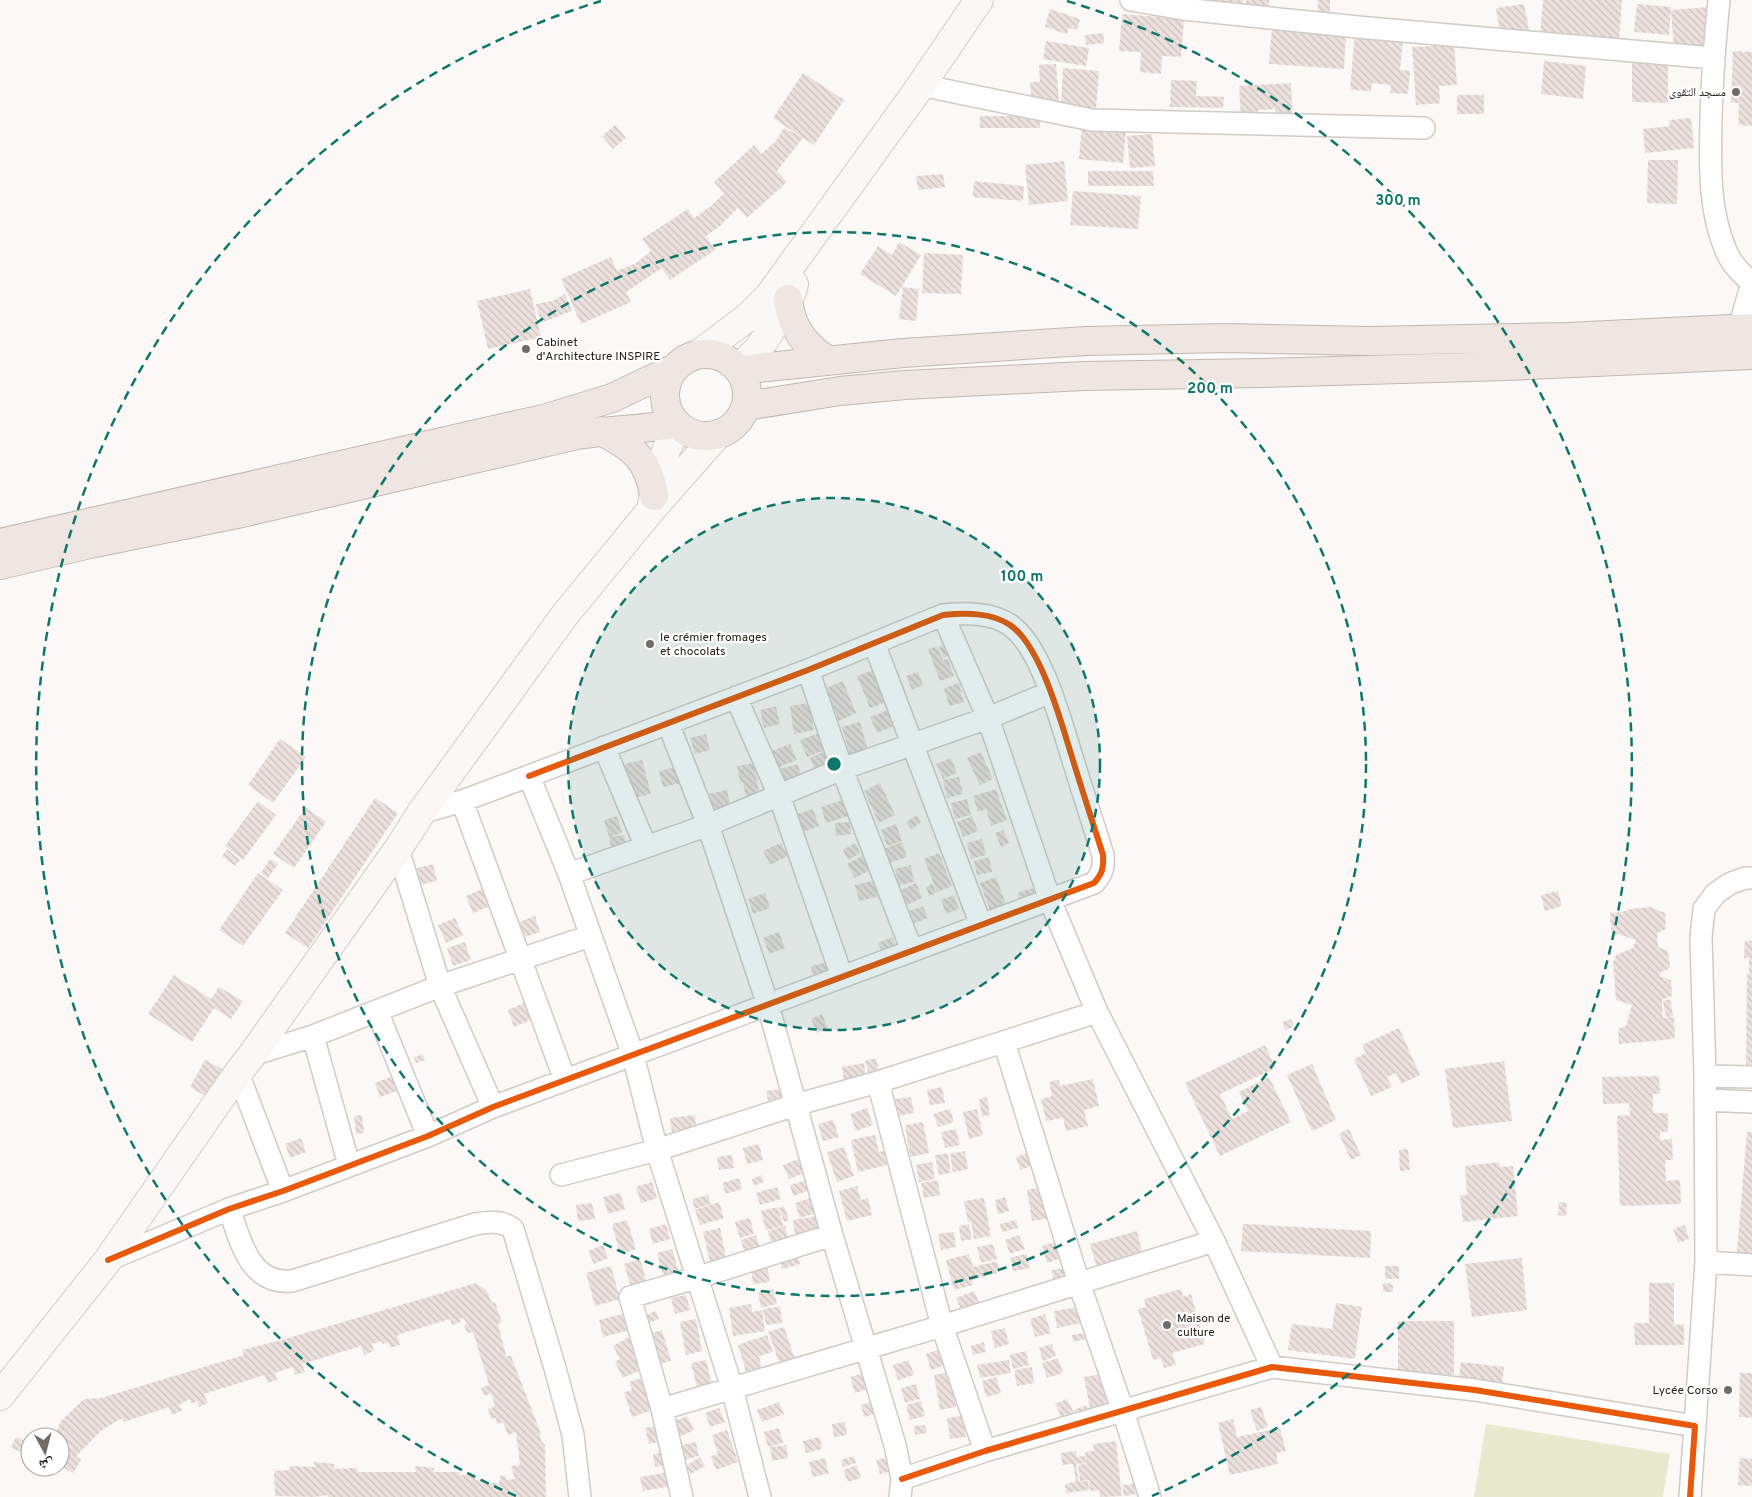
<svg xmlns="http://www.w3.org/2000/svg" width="1752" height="1497" font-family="Overpass,'Noto Naskh Arabic',sans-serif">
<defs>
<pattern id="building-back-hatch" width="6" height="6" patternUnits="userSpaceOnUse" patternTransform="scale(1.25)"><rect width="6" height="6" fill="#ede1dd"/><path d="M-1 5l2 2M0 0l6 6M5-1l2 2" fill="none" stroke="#cbc1bd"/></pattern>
</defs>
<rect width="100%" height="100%" fill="#fbf8f5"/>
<path fill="#e7eacc" d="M1486 1424 1670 1454 1663 1497H1474Z"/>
<path fill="url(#building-back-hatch)" d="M1212 0H1243L1242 8 1212 6Z
M1246 0H1269V11L1246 10Z
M1318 0H1330V14H1317Z
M1543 0H1622L1619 43 1540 36Z
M1524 4 1529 30 1500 34 1496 8Z
M1637 4 1671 7 1669 35 1634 32Z
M1710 7 1713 45 1674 48 1671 10Z
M1050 9 1080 19 1077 30 1069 28 1067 34 1045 27Z
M1122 14 1184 19 1181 57 1162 56 1161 74 1140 72 1141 52 1119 51Z
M1272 26 1346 31 1344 69 1269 64Z
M1355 32 1403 40 1400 70 1410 71 1408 94 1390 93 1391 85 1372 83 1371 91 1350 90Z
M1103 33 1104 43 1086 45 1085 35Z
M1046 41 1089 48 1086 66 1043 59Z
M1454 45 1457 85 1439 86 1440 103 1416 105 1412 47Z
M1733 51 1752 52V126L1738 125 1739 103H1731Z
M1544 61 1586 66 1583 99 1541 94Z
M1632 61H1668V103L1632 102Z
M1056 64 1059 103 1032 105 1030 82H1040L1039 65Z
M1063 68 1099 71 1096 110 1061 107Z
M803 73 844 100 814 145 803 138 777 171 787 182 747 218 738 208 721 225 706 236 715 250 670 280 662 268 626 292 631 302 581 324 561 279 611 257 617 271 636 263 651 251 642 239 688 209 694 218 711 206 724 193 714 182 754 145 761 154 776 141 784 128 800 136 773 118Z
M1171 80 1197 81 1196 96 1224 97 1223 108 1170 107Z
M1291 83 1293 119 1276 120 1275 109 1258 110V117H1241L1239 86Z
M1457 95H1484V114H1457Z
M980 116H1040V128H980Z
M1691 118 1694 148 1645 153 1643 129 1670 126 1669 120Z
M615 125 626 138 613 149 602 136Z
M1082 126 1126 130 1123 163 1079 159Z
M1152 134 1155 166 1130 168 1127 136Z
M1648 160H1678L1677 204 1647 203Z
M1064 161 1068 201 1029 205 1025 165Z
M1088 171H1153L1154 186H1088Z
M943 174 945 187 918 190 916 176Z
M974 181 1024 186 1023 201 973 197Z
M1073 191 1141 196 1138 229 1070 225Z
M899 242 921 255 896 296 860 274 878 246 892 255Z
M924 253 963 255 961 294 922 293Z
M903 287 919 289 916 321 899 319Z
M530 289 541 337 488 349 477 301Z
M565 294 572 311 541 323 536 304 552 301Z
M943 644 948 656 944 658 939 647Z
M937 646 943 660 948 659 954 676 940 681 928 649Z
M873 670 886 702 870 708 857 676Z
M918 672 923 685 912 690 906 676Z
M843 681 856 713 839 721 826 688Z
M959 683 964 702 949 706 944 688Z
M809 703 814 730 794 734 790 706Z
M776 706 780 724 764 728 760 710Z
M888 710 894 726 877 733 870 717Z
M860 722 869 754 851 759 842 727Z
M819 733 825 750 807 757 800 740Z
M706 734 710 750 695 754 690 738Z
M280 739 306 757 273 803 248 785Z
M790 744 797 760 778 767 772 751Z
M825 751 831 767 816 773 810 758Z
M981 752 993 779 980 785 967 758Z
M951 758 957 773 943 779 936 764Z
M642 760 651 794 633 798 624 764Z
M754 763 760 797 746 799 743 782 740 783 737 766Z
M798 764 802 780 785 785 780 769Z
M677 767 681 783 663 787 659 771Z
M959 777 963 794 947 798 943 780Z
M880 783 895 815 879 823 864 791Z
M996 789 1007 820 991 826 986 809 978 812 973 796Z
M727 790 731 808 714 812 709 794Z
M375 798 398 813 308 948 285 933Z
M967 799 971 815 955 819 951 803Z
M843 800 848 816 826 823 821 807Z
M258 801 276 815 243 860 225 846Z
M306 807 326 822 294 868 273 854Z
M813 809 819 826 800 833 794 815Z
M917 815 921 822 911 829 906 822Z
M617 816 622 833 609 837 604 820Z
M972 816 978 831 963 837 957 822Z
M850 822 851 834 836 836 835 823Z
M896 824 902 841 887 846 881 830Z
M1003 830 1009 843 1001 847 995 833Z
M624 835 627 851 612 854 609 837Z
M982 839 986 855 971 859 967 843Z
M902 842 907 857 888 863 883 849Z
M781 843 788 856 770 865 763 851Z
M855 843 860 853 848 860 843 850Z
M227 849 240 860 235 866 222 856Z
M939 853 952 886 937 892 924 859Z
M862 856 870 870 855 878 847 864Z
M989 857 992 872 977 875 974 861Z
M270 859 278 864 268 878 261 873Z
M433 864 437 881 419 885 415 869Z
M911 865 914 882 899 885 895 869Z
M258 873 283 890 243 946 219 930Z
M996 877 1008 910 992 916 980 883Z
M877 880 880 896 859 901 855 885Z
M916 883 922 898 902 907 896 892Z
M933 884 936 893 929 896 926 887Z
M1033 888 1037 900 1021 905 1017 893Z
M482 889 488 907 473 913 466 896Z
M1558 891 1562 906 1545 911 1541 895Z
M765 893 770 908 753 914 748 899Z
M954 895 959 909 946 914 941 900Z
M923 906 928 918 914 923 909 911Z
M1650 907 1665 913 1666 929 1657 933 1658 947 1668 951 1670 968 1661 972 1659 976 1671 980 1672 996 1662 1000 1663 1018 1674 1017 1675 1038 1665 1040 1619 1044 1618 1029 1626 1026 1632 1005 1616 1000 1613 963 1616 955 1633 948 1636 940 1618 934 1612 935 1610 913 1622 912 1630 909Z
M535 916 540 932 525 937 519 922Z
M455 918 463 935 446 943 438 925Z
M779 932 785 948 769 954 763 938Z
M892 937 898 951 884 956 878 943Z
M1745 941H1752V1075H1746L1747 974 1749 975V958H1744Z
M465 942 471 960 453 966 447 948Z
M828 962 832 977 814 982 811 966Z
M174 975 211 999 219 987 243 1001 231 1019 214 1008 192 1042 148 1014Z
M1670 999 1673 1016 1666 1017 1663 1001Z
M526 1002 533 1019 514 1027 508 1010Z
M822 1014 828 1028 817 1033 811 1019Z
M1291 1019 1294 1027 1285 1030 1282 1022Z
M1399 1028 1420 1075 1401 1084 1396 1073 1387 1077 1392 1087 1371 1096 1354 1059 1366 1053 1362 1045Z
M1265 1045 1276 1068 1220 1094 1232 1119 1248 1111 1239 1092 1269 1077 1291 1122 1220 1156 1185 1083Z
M423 1054 425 1060 416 1063 414 1057Z
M876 1058 881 1079 871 1082 865 1061Z
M205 1060 224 1070 209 1098 190 1087Z
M1504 1061 1512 1121 1453 1128 1445 1069Z
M864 1063 866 1078 844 1081 842 1067Z
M1312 1064 1336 1120 1312 1131 1287 1075Z
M394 1076 399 1090 380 1097 375 1083Z
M1659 1076 1660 1094H1653V1113H1668V1132H1660V1140L1672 1139 1673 1160H1665L1666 1181 1680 1180 1681 1204 1620 1206 1617 1116 1630 1115 1629 1103 1603 1104 1602 1077Z
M1093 1079 1099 1106 1084 1110 1088 1126 1066 1131 1063 1118 1046 1121 1041 1099 1052 1096 1049 1082 1059 1080 1060 1086Z
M942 1087 945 1103 930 1105 927 1090Z
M781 1089 783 1103 769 1105 766 1091Z
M911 1097 914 1113 898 1116 895 1099Z
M987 1097 990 1115 982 1117 979 1099Z
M867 1108 873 1125 856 1131 850 1114Z
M950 1109 954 1122 938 1127 933 1114Z
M977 1109 983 1135 969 1139 963 1112Z
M362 1115 364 1133 356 1134 354 1116Z
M695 1115 696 1129 672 1132 670 1118Z
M833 1120 839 1137 823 1141 818 1124Z
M923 1122 929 1153 910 1157 905 1125Z
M956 1129 960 1145 945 1148 941 1132Z
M1349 1129 1361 1155 1351 1160 1339 1134Z
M1747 1132H1752V1254L1737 1252Z
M875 1135 879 1152 884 1151 887 1165 858 1172 851 1140Z
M301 1138 306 1152 290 1158 285 1144Z
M759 1144 763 1160 747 1164 743 1148Z
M844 1147 854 1176 837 1182 827 1152Z
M1408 1149 1410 1170 1400 1171 1399 1150Z
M965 1151 968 1169 953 1172 950 1154Z
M1030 1152 1034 1165 1020 1170 1016 1157Z
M948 1153 951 1173 939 1175 935 1155Z
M732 1155 734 1168 719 1170 717 1157Z
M798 1159 804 1173 789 1179 783 1165Z
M932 1162 935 1179 919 1182 916 1165Z
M1499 1162 1500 1167 1513 1166 1518 1216 1463 1222 1460 1195H1467L1465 1166Z
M761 1175 764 1182 754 1186 752 1179Z
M739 1178 742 1189 726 1194 722 1183Z
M938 1180 940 1195 924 1198 921 1183Z
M805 1181 808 1191 793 1196 790 1185Z
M652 1182 657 1198 641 1203 636 1187Z
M857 1186 861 1200 868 1198 872 1215 847 1221 839 1191Z
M777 1187 781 1199 760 1205 756 1193Z
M1043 1187 1049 1218 1032 1221 1027 1190Z
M620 1193 625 1209 608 1214 603 1197Z
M708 1195 711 1204 695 1209 692 1199Z
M1005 1197 1009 1211 998 1214 995 1200Z
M811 1198 816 1213 800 1218 795 1203Z
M984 1198 991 1236 974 1239 971 1222H968L964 1201Z
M719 1202 724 1218 700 1225 695 1210Z
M1559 1202 1567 1203 1566 1216 1558 1215Z
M592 1203 595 1219 578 1221 576 1205Z
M784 1206 789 1220 784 1222 779 1208Z
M778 1207 783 1226 766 1230 761 1211Z
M818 1216 821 1232 795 1235 793 1220Z
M750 1218 754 1234 740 1238 735 1222Z
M627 1220 636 1249 620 1254 612 1224Z
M1016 1220 1018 1228 1002 1232 1000 1224Z
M666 1224 670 1239 653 1244 649 1229Z
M969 1224 972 1239 961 1241 959 1226Z
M1243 1224 1371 1231 1370 1258 1241 1251Z
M1685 1225 1689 1239 1678 1243 1673 1229Z
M785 1226 789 1241 772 1246 768 1231Z
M720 1228 727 1262 711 1266 703 1232Z
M1137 1231 1143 1256 1097 1268 1090 1244Z
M954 1232 956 1247 941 1250 938 1234Z
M756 1235 761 1250 745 1255 741 1240Z
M1019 1235 1025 1249 1010 1254 1005 1240Z
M1058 1241 1064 1257 1047 1263 1042 1246Z
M993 1244 997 1259 981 1263 977 1247Z
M603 1245 608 1258 594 1264 588 1251Z
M672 1249 681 1279 666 1284 657 1253Z
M797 1253 800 1264 782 1269 779 1258Z
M969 1254 973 1267 997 1261 1000 1272 972 1280 973 1285 954 1290 946 1260Z
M1027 1254 1030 1268 1013 1271 1011 1257Z
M1522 1258 1527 1310 1472 1317 1465 1264Z
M640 1259 649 1290 633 1294 624 1264Z
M611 1266 620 1299 595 1306 586 1273Z
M767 1266 770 1282 753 1284 751 1268Z
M1385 1266H1399V1279H1385Z
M1067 1268 1069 1283 1054 1285 1052 1270Z
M476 1283 487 1291 492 1303 495 1302 502 1322 498 1324 506 1356H511L540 1431 541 1441 545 1445 546 1497H328V1495L315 1497 275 1496 274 1471 290 1470V1466L315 1467 314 1462 334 1464V1469L357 1468 358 1472H416L415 1466 434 1468V1472H459L461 1475H472L476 1480 499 1484 500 1476H505L507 1480 515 1479 511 1466 520 1465 516 1432 508 1435 503 1422 497 1424 496 1418 491 1419 488 1409 495 1406 491 1393 484 1396 481 1388 489 1385 473 1332 467 1333 464 1325 468 1324 463 1318 459 1319 461 1322 452 1325 450 1319 397 1335 400 1345 390 1348 389 1342 382 1344V1341L372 1344 374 1351 364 1355 361 1346 302 1364 305 1372 295 1375 293 1367 275 1373 277 1380 267 1383 265 1375 204 1394 208 1403 199 1407 197 1401 191 1404 190 1399 178 1405 183 1410 172 1415 169 1407 124 1422 122 1418 102 1430 76 1456 81 1460 73 1473 60 1466V1437H54L61 1421 84 1399 101 1398 244 1355 242 1350 285 1339Z
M1383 1283 1393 1284V1292H1383Z
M1649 1283H1674V1325L1684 1324V1345H1635L1634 1323H1649Z
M773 1289 777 1304 761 1308 758 1293Z
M1181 1289 1183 1297 1191 1294 1205 1344 1172 1353 1176 1365 1164 1368 1161 1358 1153 1360 1138 1309 1146 1307 1144 1299Z
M974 1291 981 1307 963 1314 956 1298Z
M686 1295 690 1310 675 1314 671 1298Z
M1336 1303 1362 1307 1355 1359 1288 1350 1292 1324 1332 1329Z
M751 1304 752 1312 762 1310 765 1331 733 1336 729 1308Z
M780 1306 782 1323 766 1325 763 1309Z
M1079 1307 1082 1323 1057 1328 1054 1311Z
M656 1311 659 1319 644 1325 641 1317Z
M626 1313 630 1330 603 1337 599 1320Z
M1045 1314 1051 1333 1035 1337 1030 1319Z
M696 1319 702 1351 686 1355 680 1322Z
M1398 1321H1454V1375H1398Z
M784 1327 796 1362 781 1367 768 1332Z
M1005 1328 1009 1344 995 1348 991 1331Z
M662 1330 671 1361 655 1365 647 1334Z
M1084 1333 1086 1339 1073 1342 1072 1335Z
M767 1335 773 1352 743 1361 738 1345Z
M629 1337 644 1368 623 1378 615 1362 620 1359 613 1346Z
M984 1342 986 1352 973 1355 971 1346Z
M1052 1344 1056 1356 1043 1361 1039 1348Z
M940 1349 945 1365 931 1370 926 1354Z
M1026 1351 1029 1365 1013 1369 1010 1355Z
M759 1357 763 1372 747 1377 743 1361Z
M1058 1358 1063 1373 1047 1378 1042 1363Z
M706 1360 714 1392 699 1396 691 1363Z
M909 1360 914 1375 898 1380 893 1365Z
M1009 1360 1011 1373 980 1378 977 1365Z
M1461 1362 1504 1367 1502 1383 1459 1377Z
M1032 1367 1034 1383 1017 1386 1014 1370Z
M950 1372 956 1407 940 1410 934 1375Z
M866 1373 870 1388 855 1393 850 1377Z
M1740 1373H1752V1418L1739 1417Z
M1103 1374 1108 1405 1090 1409 1084 1377Z
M645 1377 655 1409 632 1417 624 1392 632 1390 629 1382Z
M996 1377 1001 1393 986 1397 982 1381Z
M916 1384 920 1399 905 1403 901 1388Z
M1067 1399 1074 1413 1062 1418 1055 1404Z
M874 1401 877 1413 864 1417 861 1405Z
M921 1401 925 1416 910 1420 906 1405Z
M779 1402 784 1414 762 1422 757 1410Z
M1087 1405 1090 1415 1078 1419 1074 1410Z
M1261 1407 1268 1427 1257 1431 1250 1410Z
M719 1408 725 1422 710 1427 705 1413Z
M687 1416 694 1430 679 1437 673 1422Z
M963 1416 966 1437 950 1439 947 1418Z
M1233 1419 1237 1437 1280 1428 1286 1451 1276 1453 1278 1464 1230 1475 1218 1423Z
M845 1422 847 1435 834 1437 832 1424Z
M660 1425 664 1441 649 1444 645 1428Z
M925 1425 927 1433 915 1435 914 1426Z
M779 1428 783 1443 768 1447 764 1432Z
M727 1430 738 1462 716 1470 711 1456 718 1454 712 1435Z
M16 1437 30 1443V1455L11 1448Z
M820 1437 822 1449 806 1453 803 1441Z
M1116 1441 1122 1496 1100 1497 1099 1490 1090 1491 1089 1480 1080 1481 1078 1465 1086 1464 1087 1468 1085 1452 1094 1451 1093 1444Z
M696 1442 699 1456 684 1460 681 1445Z
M786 1445 788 1458 772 1461 770 1447Z
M1076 1451 1077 1457 1085 1456 1086 1463 1076 1464 1079 1482 1088 1481 1089 1490 1066 1493 1065 1484 1076 1482 1073 1464 1062 1465 1061 1453Z
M668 1452 670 1464 655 1467 653 1454Z
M854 1456 856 1463 843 1467 841 1460Z
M700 1457 705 1466 691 1474 686 1466Z
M889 1457 892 1471 880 1474 876 1460Z
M825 1458 829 1473 813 1477 809 1462Z
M1740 1458 1752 1459V1486L1738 1485Z
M857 1465 861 1478 848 1482 843 1470Z
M674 1471 677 1485 643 1491 640 1477Z
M1134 1484 1136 1494 1124 1496 1122 1485Z"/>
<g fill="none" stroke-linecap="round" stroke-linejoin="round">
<defs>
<path id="street" d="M1131 0 1183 9 1358 27 1713 58
M1719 0C1715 40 1712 79 1711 118 1710 164 1708 215 1729 257 1735 268 1743 275 1752 283
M920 85 1092 120 1424 128
M1739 328 1752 283
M943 615 988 718 1050 900 1097 1012
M874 643 981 925
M808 670 842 769 912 951
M736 697 779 795 842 977
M668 723 708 825 768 1005 832 1235 895 1445 902 1479 900 1497
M604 747 646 847
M462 801 565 1080
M421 813 462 801 529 776 569 874 633 1055 657 1150 795 1105 878 1082 1097 1012 1214 1241 1272 1367
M398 849 440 986 493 1107
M569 874 708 825 842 769 988 718 1051 692
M377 1011 428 1136
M313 1036 349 1165
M1004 1042 1079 1283 1123 1411 1150 1497
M252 1055 313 1036 440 986 590 936
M238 1073 283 1191
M1705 1076 1752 1077
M878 1082 942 1326 985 1451
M1705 1100 1752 1102
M561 1175 657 1150 732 1388 760 1497
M229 1209C241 1241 249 1285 292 1281L475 1224C490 1222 502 1220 513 1229L555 1368 573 1435 580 1497
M108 1260 229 1209 283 1191 428 1136 493 1107 1094 883C1102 874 1104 868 1103 855 1093 823 1082 790 1072 757 1061 722 1041 646 1010 625 991 612 965 613 943 615L808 670 529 776
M1706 1262 1752 1265
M662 1409 942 1326 1214 1241
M1695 1426 1706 1262 1705 1076 1701 937 1704 909 1715 894 1729 884 1745 878H1752
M902 1479 985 1451 1272 1367 1475 1390 1695 1426 1690 1497
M682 1497 662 1409 630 1297 696 1278 832 1235"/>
<path id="secondary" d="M699 354 748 317 769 296 915 94 979 0
M737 368C764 350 777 319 792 292L794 284
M652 504 666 450 678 425
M0 1396 108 1260 238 1073 252 1055 398 849 421 813 564 616 651 510 718 434"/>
<path id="highway" d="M788 299C791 327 804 346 829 361
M665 395a41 41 0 1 1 82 0a41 41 0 1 1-82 0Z
M739 370 903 353 1086 341 1227 338 1371 341 1567 337 1752 328
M746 406 840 391 905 385 1084 376 1259 373 1507 366 1752 355
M601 431C632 447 649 459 654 496
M0 543 547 418 612 398 673 369
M0 565 90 544 242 513 577 435C610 429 643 431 675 423"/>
</defs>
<use href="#street" stroke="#d0ccc7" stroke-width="24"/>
<use href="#secondary" stroke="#d0ccc7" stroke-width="30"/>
<use href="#highway" stroke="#c3b8b1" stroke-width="30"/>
<use href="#street" stroke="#fefefe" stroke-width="21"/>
<use href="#secondary" stroke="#faf7f5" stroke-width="28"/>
<use href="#highway" stroke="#f0e6e1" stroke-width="28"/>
<defs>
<path id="cycleway" d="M108 1260 229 1209 283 1191 428 1136 493 1107 1094 883C1102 874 1104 868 1103 855 1093 823 1082 790 1072 757 1061 722 1041 646 1010 625 991 612 965 613 943 615L808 670 529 776
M902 1479 985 1451 1272 1367 1475 1390 1695 1426 1690 1497"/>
</defs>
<use href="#cycleway" stroke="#fff" stroke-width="9"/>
<use href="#cycleway" stroke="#e8590c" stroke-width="6"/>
</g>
<circle cx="834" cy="764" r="266" fill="#0f766e" fill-opacity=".12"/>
<g fill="none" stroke="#0f766e" stroke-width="2.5" stroke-dasharray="9 6">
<circle cx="834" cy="764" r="266"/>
<circle cx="834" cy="764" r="532"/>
<path d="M516 1496A798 798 0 0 1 601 1M1067 1A798 798 0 0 1 1152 1496"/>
</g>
<g fill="#706c67" stroke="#fff" stroke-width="2">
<circle cx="1736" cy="92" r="5"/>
<circle cx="526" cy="349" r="5"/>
<circle cx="650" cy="644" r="5"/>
<circle cx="1167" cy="1325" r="5"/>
<circle cx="1728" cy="1390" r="5"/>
</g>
<g text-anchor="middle" stroke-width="4.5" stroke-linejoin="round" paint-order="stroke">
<g font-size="12" fill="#25211a" stroke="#fff" text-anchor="start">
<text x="1726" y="96" text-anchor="end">مسجد التقوى</text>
<text x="536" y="346">Cabinet<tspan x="536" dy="14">d'Architecture INSPIRE</tspan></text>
<text x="660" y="641">le crémier fromages<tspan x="660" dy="14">et chocolats</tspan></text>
<text x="1177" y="1322">Maison de<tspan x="1177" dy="14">culture</tspan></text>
<text x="1718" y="1394" text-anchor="end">Lycée Corso</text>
</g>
</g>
<circle cx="834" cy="764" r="8" fill="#0f766e" stroke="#fff" stroke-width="2.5"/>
<g font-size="15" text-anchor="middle" font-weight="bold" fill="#0f766e" stroke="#fff" stroke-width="4.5" stroke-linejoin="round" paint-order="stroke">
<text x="1398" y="205">300 m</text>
<text x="1210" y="393">200 m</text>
<text x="1022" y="581">100 m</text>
</g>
<g transform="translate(45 1452) rotate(173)"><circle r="24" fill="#ffffff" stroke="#a8a6a3"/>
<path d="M0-4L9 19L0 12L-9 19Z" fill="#706c67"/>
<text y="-8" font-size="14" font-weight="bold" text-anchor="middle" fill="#25211a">ش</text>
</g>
</svg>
